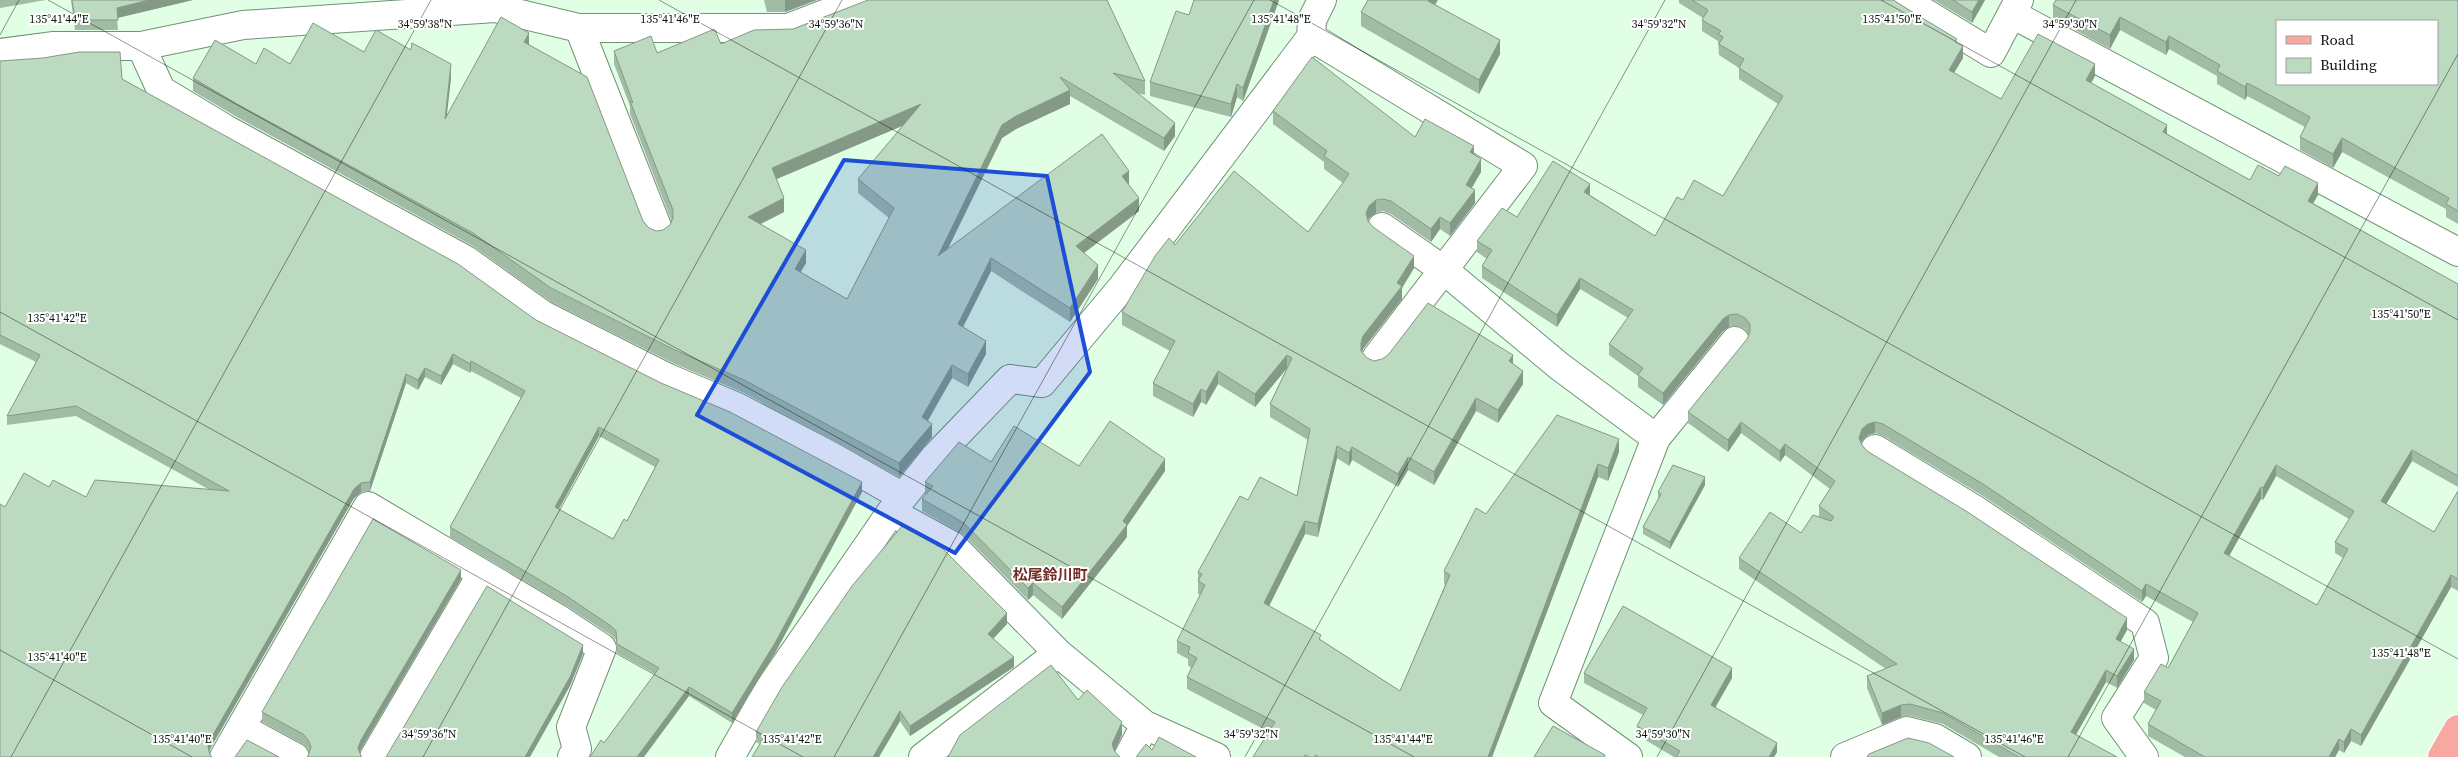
<svg xmlns="http://www.w3.org/2000/svg" width="2458" height="757" font-family="'Source Serif 4','Noto Sans JP',serif">
<rect width="100%" height="100%" fill="#e1ffe4"/>
<g fill="none" stroke-linecap="round" stroke-linejoin="round">
<defs>
<path id="minor" d="M1904 0 1991 53 2019 0
M2012 14 2458 252
M579 28 658 229
M1311 37 1523 166 1376 358
M141 46 161 90 229 131 466 260 543 315 668 378 737 407 831 456 903 497
M0 53 54 46H141L243 25 495 8 579 28H788L861 0
M1382 227 1445 271 1559 366 1656 438
M1875 449 1974 509 2145 623 2154 658 2116 718 2144 757
M891 512 953 546 1058 653 1145 725 1216 757
M241 728 295 757
M224 757 368 506 557 618 602 648 571 727 577 749 572 757
M374 757 481 575
M730 757 769 689 891 512 934 458 1010 379 1042 383 1123 286 1311 37 1312 20 1322 0
M923 757 1058 653
M1128 757 1145 725
M1628 757 1553 703 1656 438 1735 341
M1845 757 1907 731 1935 738 1967 757"/>
<path id="major" d="M2442 757 2458 729"/>
</defs>
<use href="#minor" stroke="#749078" stroke-width="30"/>
<use href="#major" stroke="#fff" stroke-width="30"/>
<use href="#minor" stroke="#fff" stroke-width="28"/>
<use href="#major" stroke="#f7a8a1" stroke-width="28"/>
</g>
<path fill="#a2bba5" fill-rule="evenodd" d="M0 0H46L0 8Z
M71 0H193L117 18 118 30H75Z
M764 0H817L785 12H767Z
M1279 0 1243 101 1237 97 1231 117 1150 96V82L1189 15Z
M1438 0 1435 4 1500 54 1479 94 1361 26V12Z
M1679 0H1894L1957 43 1963 58 1954 73 2001 99 2095 76 2091 83 2167 134 2250 180 2279 176 2318 195 2313 203 2458 284V487L2412 461 2386 504 2434 532 2458 491V591L2451 587 2361 746 2351 741 2344 753 2339 750 2335 757H2185L2148 736V724L2156 710 2144 703V692L2168 668 2193 622 2146 596 2142 602 1983 496 1883 436 1875 433 1868 435 1862 441 1861 444 1862 445 1867 451 2127 630 2120 641 2134 660 2117 688 2106 682 2076 735 2117 757H1999L1943 724 1910 716 1901 717 1882 725 1867 688V676L1886 669 1739 569V558L1801 533 1819 517V506L1830 489 1785 455 1780 462 1741 433 1728 452 1688 423V412L1747 339 1749 335 1745 329 1737 326 1729 327 1723 331 1663 405 1638 387V376L1609 355V344L1628 318 1580 289 1557 327 1482 278V266L1487 259 1477 252V241L1517 217 1590 195 1655 236 1683 200 1723 196 1778 104 1739 79V68L1719 55 1718 41 1702 31V20L1703 18 1679 3ZM2276 476 2349 519 2335 542V553L2343 558 2317 605 2229 556 2261 499 2263 500Z
M1934 0H1985L1972 23Z
M2458 0V224L2446 217V209L2342 152 2333 168 2300 150V137L2305 127 2253 99 2247 96 2245 100 2217 84V76L2169 49 2166 55 2120 30 2110 49 2053 18V5Z
M867 1 1145 81V95L1137 93 1175 136 1164 151 1070 96V104L1016 129 1002 138 948 248 1129 184V185L1139 211 1084 253 1098 279 1070 322 991 271 963 327 986 354 968 387 952 378 928 421 932 437 899 477 744 393 675 364 551 302 473 246 237 117 193 91V78L256 64H290L364 52 451 78 446 116 529 45 643 221 649 228 656 231 663 230 670 225 672 222 630 114V106L614 64V51L657 53 721 44 793 29ZM904 125 858 179V193L889 218 847 299 800 272 806 263 761 224 784 212 776 179Z
M0 61 122 79 536 320 862 492 775 653 732 723 689 696 604 743 655 674 617 653 616 640 611 635 565 605 450 537V527L521 398 471 371 470 373 453 364 441 385 425 377 418 390 406 383 370 491 361 492 354 498 210 749V752L5 507 49 487 86 497 210 490 76 416 7 425V416L36 362 0 344ZM599 436 655 467 627 521 613 539 559 509Z
M1273 111 1415 137 1474 154 1481 172 1471 188 1475 203 1450 236 1440 229 1431 242 1391 214 1383 211 1376 213 1369 218 1368 221 1373 227 1414 268 1402 288V299L1363 349 1362 352 1367 358 1374 361 1513 364 1523 384 1498 423 1476 411 1434 485 1408 470 1398 487 1352 460 1349 466 1337 458 1318 537 1305 534 1269 606 1400 691 1445 585 1444 584V571L1486 514 1619 452 1608 481 1598 477 1492 757H1253L1269 732 1187 689V677L1191 668 1188 665V659L1177 653V641L1200 595 1198 594V572L1248 500 1297 496 1308 440 1270 417V404L1287 368 1255 407 1218 384 1206 405 1201 402 1193 417 1153 396V383L1170 351 1122 325V312L1175 245 1308 232 1343 183 1324 169V162L1273 124Z
M991 462 1079 466 1165 471 1127 526V537L1062 619 1033 595 1028 600 964 535 922 511V499L926 495 925 494V482Z
M1705 485 1670 549 1643 534V527L1658 500V492Z
M461 579 361 749 360 752 361 756H308L309 752 308 749 303 744 262 722V712Z
M1007 624 993 639 1014 667 910 736 900 721 879 757H752L760 744 756 742V732Z
M1584 673 1732 678 1715 707 1777 752 1774 757H1674L1637 735V726L1643 715 1584 683Z"/>
<path fill="#849986" d="M149 0H193L117 18V8Z
M785 0H817L785 12Z
M1274 0H1279L1243 101V88Z
M1429 0H1438L1428 15Z
M1979 0H1985L1972 23V12Z
M2120 17V30L2110 49V35Z
M529 33V46L524 42Z
M2169 36V49L2166 55V42Z
M1500 40V54L1479 94V80Z
M1963 46V58L1949 81V70Z
M451 64V78L445 133V119Z
M2095 64V76L2086 92V80Z
M2247 83V96L2245 100V87Z
M1237 84V97L1231 117V104Z
M1070 90V104L1016 129 1002 138 938 269V256L1002 125 1016 116Z
M921 104V118L772 181V168Z
M1175 123V136L1164 151V138Z
M2167 125V136L2163 132Z
M2342 138V152L2333 168V154Z
M1474 146V159L1470 152Z
M1481 159V172L1466 198V185Z
M1129 171V184L1122 190V176Z
M2318 183V195L2308 212V201Z
M1590 184V195L1584 192Z
M1475 190V203L1450 236V223Z
M784 198V212L748 230V217Z
M1139 198V211L1076 259V246Z
M1376 200V213L1369 218 1366 226V213L1369 206Z
M1440 217V229L1431 242V229Z
M806 250V263L795 282V269Z
M1414 256V268L1402 288V299L1363 349 1361 356V343L1363 336Z
M991 258V271L958 337V324Z
M1098 265V279L1070 322V308Z
M1580 278V289L1557 327V315Z
M1729 315V327L1723 331 1663 405V393L1723 319Z
M986 341V354L968 387V374Z
M453 354V364L441 385V376Z
M1287 355V368L1255 407V394Z
M1513 355V368L1509 361Z
M471 361V371L470 373V364Z
M952 365V378L922 430V417Z
M425 368V377L418 390V380Z
M1218 371V384L1206 405V392Z
M1523 371V384L1498 423V410Z
M406 374V383L370 491V482Z
M1201 389V402L1193 417V404Z
M1476 398V411L1434 485V472Z
M1741 422V433L1728 452V440Z
M1875 422V433L1868 435 1862 441 1859 449V438L1862 429 1868 424Z
M932 424V437L899 477V463Z
M599 427V436L555 516V507Z
M1619 439V452L1608 481V468Z
M1785 444V455L1780 462V451Z
M1337 446V458L1318 537V524Z
M1352 447V460L1349 466V453Z
M2412 450V461L2381 513V501Z
M1408 457V470L1398 487V474Z
M1165 459V471L1127 526V537L1062 619V607L1123 521Z
M1598 464V477L1492 757H1488Z
M2276 465V476L2263 500V488Z
M1705 477V485L1670 549V542Z
M862 482V492L775 653 732 723V713Z
M361 483V492L354 498 210 749 208 757V747L210 740 354 489Z
M2261 487V499L2224 565V553Z
M1305 521V534L1264 616V603Z
M461 570V579L361 749 358 757V748L361 740Z
M2451 575V587L2361 746V735Z
M1033 583V595L1028 600V588Z
M2146 584V596L2142 602V591Z
M1007 613V624L988 644V634Z
M2127 618V630L2116 650V639Z
M583 645V654L570 686 530 757H525Z
M2134 649V660L2117 688V676Z
M1014 657V667L910 736V726Z
M1732 668V678L1711 715V705Z
M2106 670V682L2071 743V732Z
M689 687V696L644 757H637Z
M1901 705V717L1882 725V713Z
M900 711V721L879 757H873Z
M1122 722V735L1112 757V744Z
M2351 729V741L2344 753V742Z
M2339 739V750L2335 757H2329Z
M1777 743V752L1774 757H1769Z"/>
<path fill="#bcdac0" stroke="#849986" fill-rule="evenodd" d="M72 0H149L117 8 118 20H75Z
M868 0H1107L1145 81 1113 73 1175 123 1164 138 1060 77 1070 90 1016 116 1002 125 938 256 1102 134 1129 171 1122 176 1139 198 1076 246 1098 265 1070 308 991 258 958 324 986 341 968 374 952 365 922 417 932 424 899 463 744 380 675 350 551 288 473 233 237 104 193 78 215 40 256 64 264 48 290 64 313 23 364 52 376 30 411 50 412 43 451 64 445 119 501 17 529 33 524 42 587 77 643 221 649 228 656 231 663 230 670 225 673 218V210L630 101 633 103 614 51 651 36 657 53 712 30H715L721 44 754 30 793 29ZM921 104 858 179 894 208 847 299 795 269 806 250 748 217 784 198 772 168Z
M1194 0H1274L1243 88 1237 84 1231 104 1150 82 1176 11 1189 15Z
M1368 0H1429L1428 1 1500 40 1479 80 1361 12Z
M1692 0H1894L1896 2 1957 39 1955 42 1963 46 1949 70 2001 99 2038 34 2095 64 2086 80 2167 125 2163 132 2250 180 2258 165 2279 176 2285 166 2318 183 2308 201 2458 284V476L2412 450 2381 501 2434 532 2458 491V579L2451 575 2361 735 2351 729 2344 742 2339 739 2329 757H2205L2148 724 2161 701 2144 692 2161 664 2168 668 2198 613 2146 584 2142 591 1983 484 1883 424 1875 422 1868 424 1862 429 1859 438 1862 445 1867 451 1966 511 2127 618 2116 639 2134 649 2117 676 2106 670 2071 732 2117 757H2019L1943 713 1910 704 1901 705 1882 713 1867 676 1897 664 1739 558 1770 512 1801 533 1813 515 1831 521 1834 517 1819 506 1835 481 1785 444 1780 451 1741 422 1728 440 1688 412 1747 339 1750 332V324L1745 318 1737 314 1729 315 1723 319 1663 393 1638 375 1643 368 1609 344 1633 310 1580 278 1557 315 1482 266 1492 250 1477 241 1502 208 1517 217 1553 161 1590 184 1584 192 1655 236 1677 197 1683 200 1694 180 1723 196 1783 96 1739 68 1744 59 1719 44 1723 37 1718 34 1721 31 1702 20 1708 10ZM2276 465 2354 511 2335 542 2348 549 2317 605 2224 553 2261 487 2263 488Z
M1953 0H1979L1972 12Z
M2056 0H2458V211L2446 204 2449 198 2342 138 2333 154 2300 137 2310 117 2253 86 2247 83 2245 87 2217 71 2220 65 2169 36 2166 42 2120 17 2110 35 2053 5ZM2277 21H2437V84H2277Z
M79 52H120L122 79 458 264 536 320 661 383 730 412 862 482 775 643 732 713 689 687 637 757H590L601 740 604 743 659 668 617 644 616 631 611 626 565 595 450 527 525 391 471 361 470 364 453 354 441 376 425 368 418 380 406 374 370 482 361 483 354 489 210 740 208 747 210 755 212 757H0V504L5 507 24 473 49 487 53 480 86 497 95 480 229 491 76 406 7 416 40 355 0 335V61L43 58ZM599 427 659 460 627 521 624 519 613 539 555 507Z
M1312 57 1415 137 1425 119 1474 146 1470 152 1481 159 1466 185 1475 190 1450 223 1440 217 1431 229 1391 201 1383 199 1376 200 1369 206 1366 213 1368 221 1373 227 1414 256 1397 283 1402 286 1363 336 1361 343V351L1367 358 1374 361 1382 359 1388 355 1428 303 1513 355 1509 361 1523 371 1498 410 1476 398 1434 472 1408 457 1398 474 1352 447 1349 453 1337 446 1318 524 1305 521 1264 603 1321 635 1319 639 1400 691 1450 575 1444 571 1476 508 1486 514 1557 415 1619 439 1608 468 1598 464 1488 757H1319L1316 755 1314 757H1309L1305 755 1304 757H1253L1275 722 1187 677 1197 658 1188 653 1190 647 1177 641 1205 585 1198 581 1202 574 1198 572 1240 496 1248 500 1260 477 1297 496 1310 429 1270 404 1292 358 1287 355 1255 394 1218 371 1206 392 1201 389 1193 404 1153 383 1175 341 1122 312 1155 256 1169 238 1175 245 1234 171 1308 232 1349 174 1324 156 1327 151 1273 111Z
M1110 421 1165 459 1123 521 1127 525 1062 607 1033 583 1028 588 964 523 922 499 933 486 925 482 959 442 991 462 1014 426 1079 466Z
M1673 465 1705 477 1670 542 1643 527 1661 494 1658 492Z
M373 519 461 570 361 740 358 748 361 756 362 757H307L308 756 311 747 308 740 303 734 262 712Z
M902 526 943 549 1007 613 988 634 1014 657 910 726 900 711 873 757H752L764 737 756 732 782 687 852 586Z
M487 586 583 645 570 677 525 757H386Z
M1623 606 1732 668 1711 705 1777 743 1769 757H1676L1680 751 1637 726 1647 708 1584 673Z
M1051 665 1078 700 1087 690 1122 722 1112 744 1115 752 1120 757H948L960 735Z
M1553 726 1605 755 1604 757H1534Z
M1159 737 1196 757H1136L1146 744 1152 750Z
M1908 738 1929 743 1954 757H1867L1869 754Z
M247 740 279 757H235Z"/>
<path fill="#1d4ed8" fill-opacity="0.2" stroke="#1d4ed8" stroke-width="4" stroke-linejoin="round" d="M844 160 1047 176 1090 372 955 553 697 415Z"/>
<path fill="none" stroke="#0a150c" stroke-width="1" stroke-opacity="0.45" d="M48 0 1414 757M659 0 2025 757M1270 0 2458 659M1881 0 2458 320M0 35 19 0M0 312 803 757M0 650 192 757M11 757 431 0M423 757 842 0M834 757 1254 0M1245 757 1665 0M1657 757 2076 0M2068 757 2458 54"/>
<g text-anchor="middle" stroke-width="4" stroke-linejoin="round" paint-order="stroke">
<g font-size="15" font-weight="bold" fill="#732d27" stroke="#fff">
<text x="1050" y="580">松尾鈴川町</text>
</g>
</g>
<g font-size="12" text-anchor="middle" fill="#0a150c" stroke="#fff" stroke-width="4" stroke-linejoin="round" paint-order="stroke">
<text x="1892" y="23">135°41'50"E</text>
<text x="59" y="23">135°41'44"E</text>
<text x="670" y="23">135°41'46"E</text>
<text x="1281" y="23">135°41'48"E</text>
<text x="425" y="28">34°59'38"N</text>
<text x="836" y="28">34°59'36"N</text>
<text x="1659" y="28">34°59'32"N</text>
<text x="2070" y="28">34°59'30"N</text>
<text x="2401" y="318">135°41'50"E</text>
<text x="57" y="322">135°41'42"E</text>
<text x="2401" y="657">135°41'48"E</text>
<text x="57" y="661">135°41'40"E</text>
<text x="429" y="738">34°59'36"N</text>
<text x="1251" y="738">34°59'32"N</text>
<text x="1663" y="738">34°59'30"N</text>
<text x="182" y="743">135°41'40"E</text>
<text x="792" y="743">135°41'42"E</text>
<text x="1403" y="743">135°41'44"E</text>
<text x="2014" y="743">135°41'46"E</text>
</g>
<rect x="2276" y="20" width="162" height="65" fill="#ffffff" stroke="#9da19e"/>
<rect x="2286" y="36" width="25" height="8" fill="#f7a8a1" stroke="#9da19e"/>
<text x="2320" y="45" font-size="15" fill="#0a150c">Road</text>
<rect x="2286" y="58" width="25" height="15" fill="#bcdac0" stroke="#9da19e"/>
<text x="2320" y="70" font-size="15" fill="#0a150c">Building</text>
</svg>
